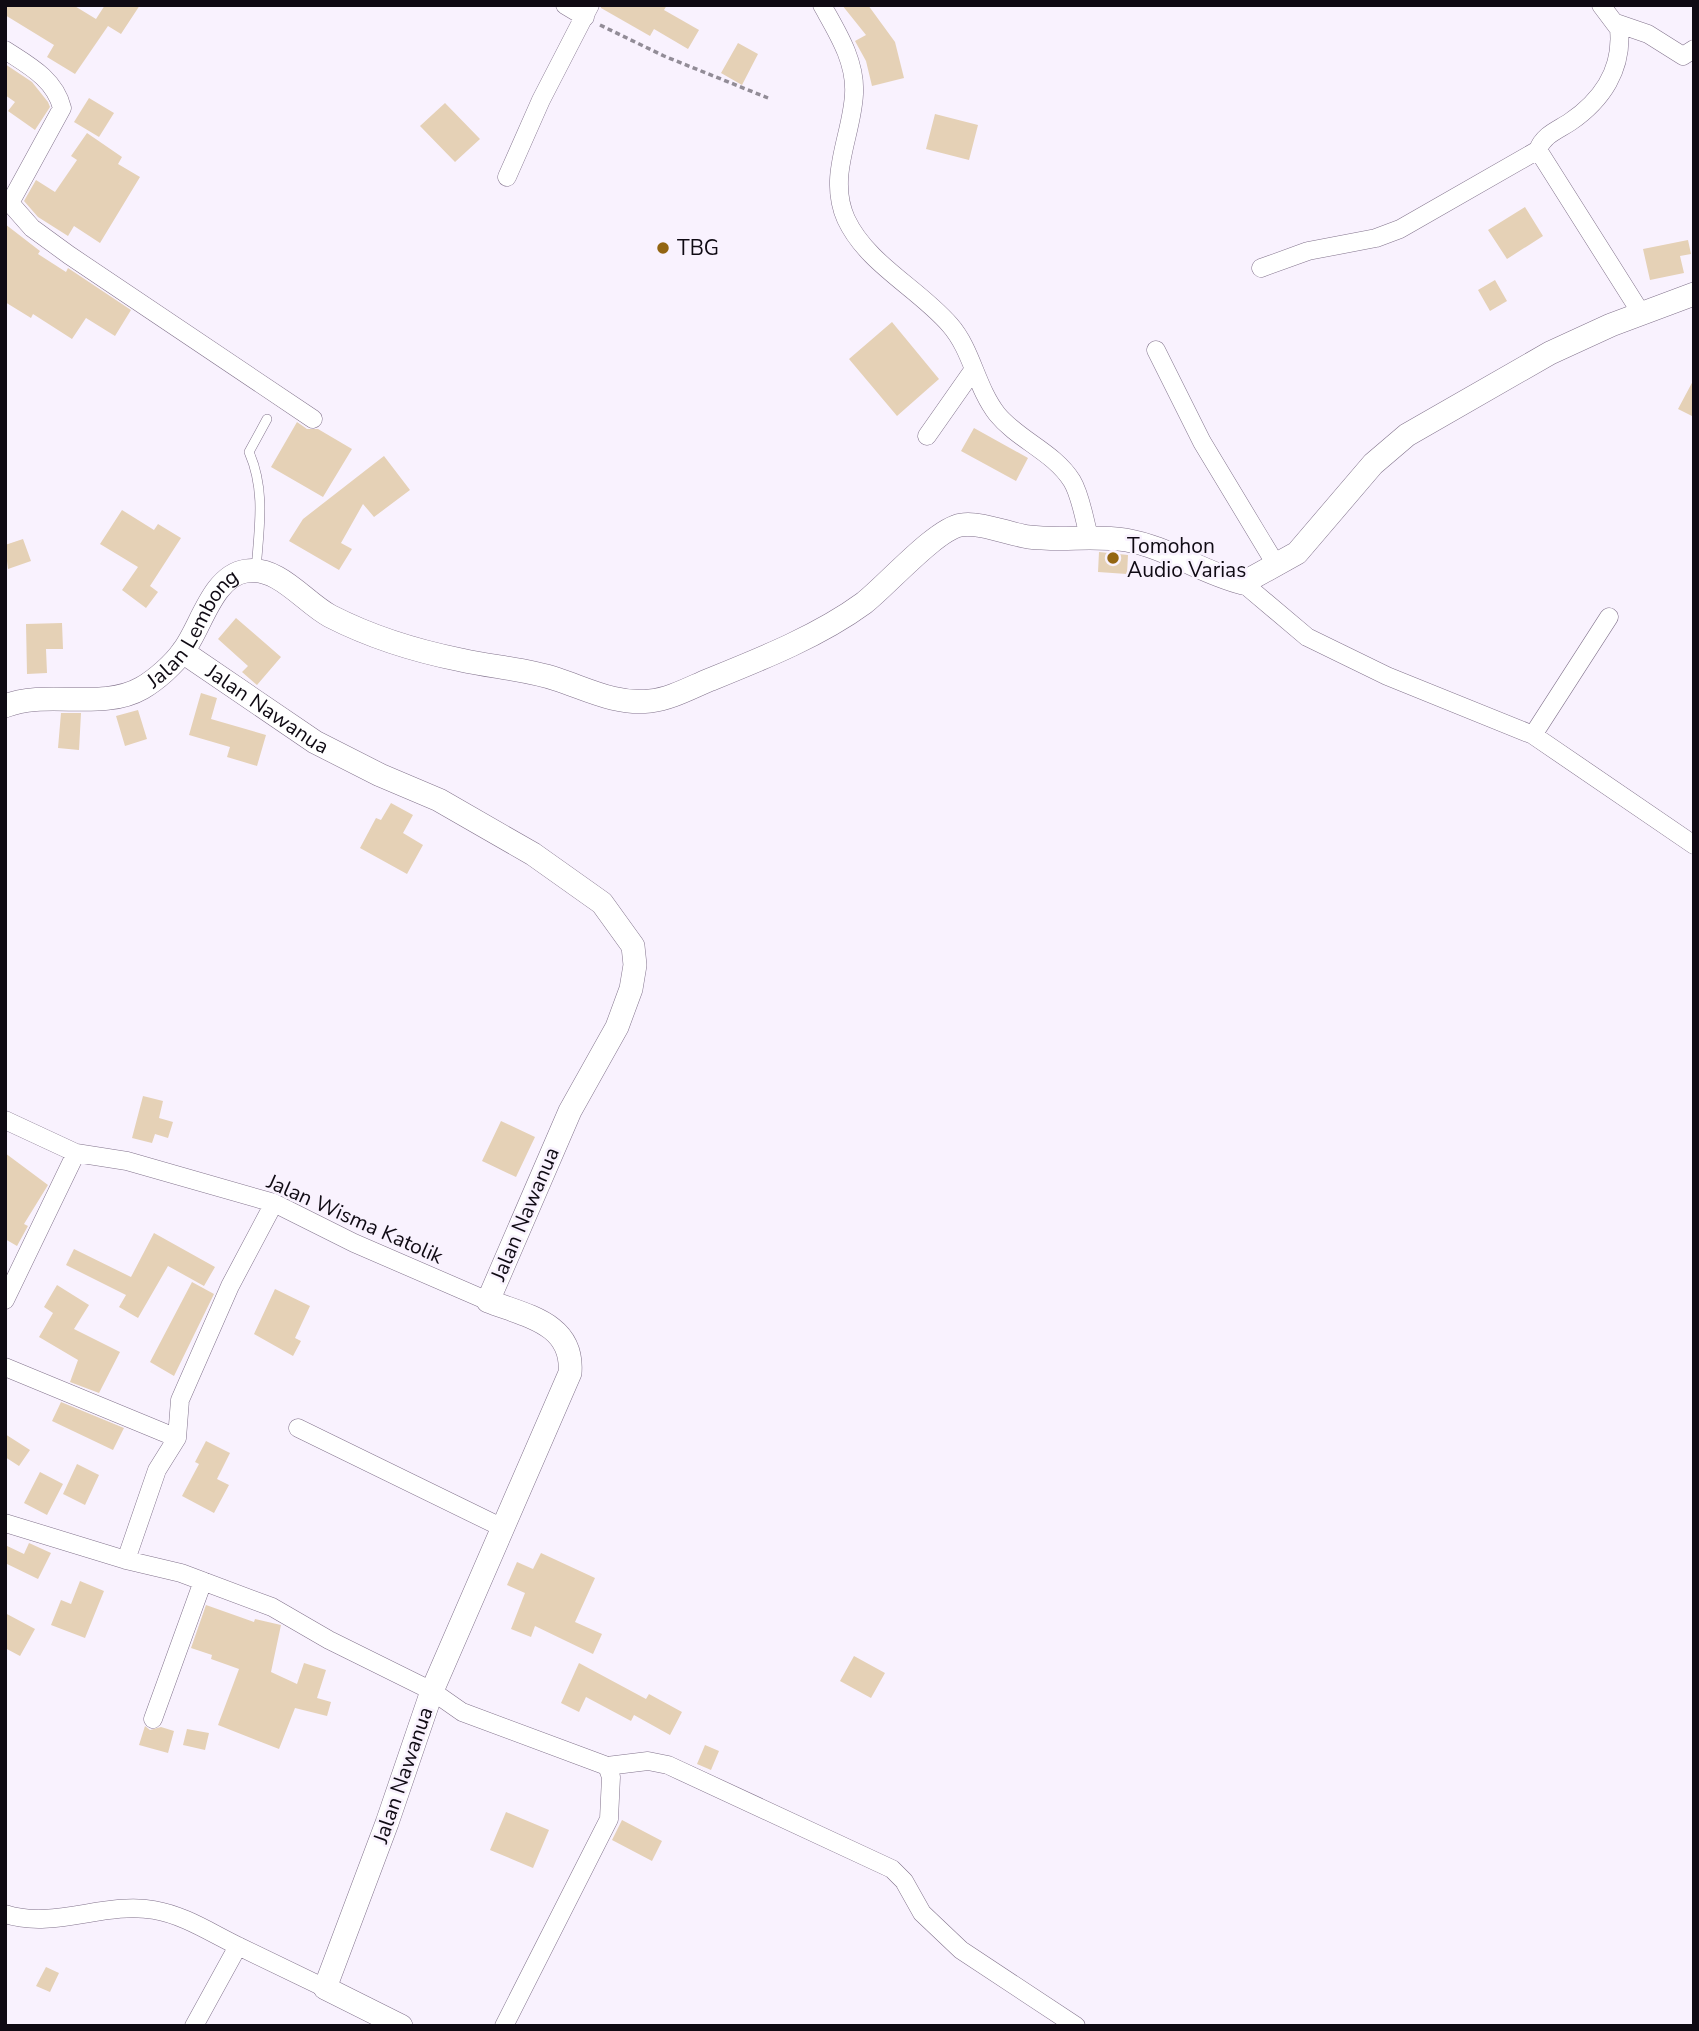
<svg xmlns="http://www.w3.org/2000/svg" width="1699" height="2031" font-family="'Nunito Sans',sans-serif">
<rect width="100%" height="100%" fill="#f9f2fe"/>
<path fill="#e5d1b6" d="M5 5H73L96 19 105 5H140L121 34 108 26 75 74 47 57 54 45 5 15Z
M601 5H667L664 10 699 30 688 49 654 29 650 36 601 8Z
M842 5H868L895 42 904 78 872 86 866 61 855 41 866 35Z
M738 43 758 54 742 85 721 73Z
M5 64 32 82 48 102 50 107 35 130 8 111 15 102 5 95Z
M89 98 114 113 99 137 74 122Z
M445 103 480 139 455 162 420 126Z
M935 114 978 125 969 160 926 149Z
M87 133 122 157 118 164 140 177 100 243 74 226 68 236 38 217 24 201 36 180 55 192 77 160 71 156Z
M1525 207 1543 236 1507 259 1488 230Z
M5 224 40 251 38 254 66 272 68 268 131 310 115 336 86 318 72 339 33 314 31 318 5 302Z
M1688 240 1691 254 1680 256 1684 273 1650 280 1643 249Z
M1495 280 1507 301 1490 311 1478 290Z
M892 322 939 379 897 416 849 359Z
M1694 379V417L1678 409Z
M297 422 307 429H318L352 449 323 497 271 467Z
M974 428 1028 458 1016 481 961 451Z
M384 456 410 490 374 517 363 504 341 543 352 549 339 570 289 541 303 519Z
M122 510 154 530 158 524 181 538 150 586 158 592 146 608 122 590 138 567 100 544Z
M23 539 31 561 8 569 5 545Z
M1099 552 1128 555 1127 574 1098 572Z
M236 618 281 657 257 685 242 672 248 666 218 639Z
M62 623 63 649H46L47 673 27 674 26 624Z
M201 693 217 698 211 719 266 735 257 766 227 757 230 747 189 735Z
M138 710 147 739 125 746 116 716Z
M61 713H81L79 750 58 748Z
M391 803 413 815 403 833 423 845 407 874 360 848 376 818 381 820Z
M143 1096 163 1101 159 1118 173 1122 168 1138 155 1134 152 1143 132 1138Z
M501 1121 535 1137 516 1177 482 1161Z
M5 1153 48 1185 24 1224 28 1226 17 1246 5 1239Z
M154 1233 215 1267 204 1286 168 1266 138 1318 119 1307 126 1295 66 1265 74 1249 131 1277Z
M192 1282 214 1294 174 1376 150 1362Z
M57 1285 89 1305 74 1329 120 1352 99 1393 70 1382 78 1360 39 1337 53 1313 44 1307Z
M275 1289 310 1306 295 1338 301 1341 293 1356 254 1334Z
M61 1402 124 1428 113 1450 52 1421Z
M5 1434 30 1450 19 1466 5 1457Z
M206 1441 230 1453 217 1479 229 1485 214 1513 182 1496 199 1464 195 1462Z
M77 1464 99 1475 85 1505 63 1494Z
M40 1472 63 1484 47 1515 24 1503Z
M29 1543 51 1553 38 1579 5 1563V1545L24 1554Z
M541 1553 595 1578 575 1622 602 1634 593 1654 535 1626 531 1637 511 1629 525 1593 507 1585 517 1562 533 1569Z
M80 1581 104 1591 85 1638 51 1625 61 1600 71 1604Z
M206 1605 254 1622 255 1619 281 1625 271 1672 297 1684 304 1663 326 1670 317 1698 331 1702 327 1716 295 1708 279 1749 218 1725 239 1669 211 1659 212 1655 191 1648Z
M5 1613 35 1629 20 1656 5 1648Z
M854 1656 885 1673 871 1698 840 1681Z
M579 1663 646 1699 649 1694 682 1712 670 1735 634 1715 631 1721 586 1697 579 1712 561 1703Z
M145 1726 150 1730 161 1727 174 1731 168 1753 139 1745Z
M187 1729 209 1733 205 1750 183 1745Z
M705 1745 719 1751 711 1770 697 1764Z
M506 1812 549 1830 533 1868 490 1850Z
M622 1820 662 1841 652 1861 612 1840Z
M46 1967 59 1973 50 1992 36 1986Z"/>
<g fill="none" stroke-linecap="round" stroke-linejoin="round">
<defs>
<path id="lane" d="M256 570C259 528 266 491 249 452L267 419"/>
<path id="street" d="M565 5 585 17
M822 5C837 32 856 61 854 94 852 136 827 176 846 219 867 264 918 288 950 325 972 350 976 387 997 414 1018 440 1054 452 1072 481 1081 496 1084 519 1089 536
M1601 5 1619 29C1623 69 1602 100 1570 122 1558 130 1543 135 1538 150L1641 313
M1616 23 1648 34 1683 56 1694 49
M5 50C28 65 55 79 62 108L10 203 32 228 69 255 313 419
M507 177 541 100 590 5
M1261 268 1308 251 1376 238 1400 229 1538 150
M1156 350 1202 442 1275 563
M927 436 974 369
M1243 583 1307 637 1387 676 1533 735 1694 845
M1533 735 1609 617
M5 1120 76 1153
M274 1203 230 1286 180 1400 177 1438 157 1470 126 1560 181 1573 272 1607 329 1640 432 1691 462 1712 607 1766 611 1777 609 1819 504 2026
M5 1300 76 1153 127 1161 274 1203 354 1243 488 1301
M5 1367 177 1438
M298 1428 503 1528
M5 1523 126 1560
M153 1719 203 1581
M607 1766 648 1761 668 1765 892 1869 904 1881 922 1913 961 1950 1076 2026
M5 1914C54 1930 105 1901 154 1910 184 1915 211 1933 238 1946 267 1960 296 1974 325 1988
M194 2026 238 1946"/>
<g id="secondary">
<path id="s1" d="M183 652 315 742 380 775 439 800 533 854 602 903 633 946 635 965 631 989 617 1027 570 1111 488 1301C526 1316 574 1323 570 1373L432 1691 387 1823 325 1988 401 2026"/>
<path id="s2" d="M5 706C47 689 102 711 142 688 156 680 174 664 183 651 201 628 212 576 246 571 279 566 304 602 330 616 371 637 416 651 461 660 492 667 526 669 556 679 587 689 616 705 650 701 670 699 690 688 709 680 761 659 819 636 864 603 887 585 936 529 961 525 982 522 1008 534 1029 537 1062 541 1093 535 1126 540 1167 547 1202 573 1243 583L1297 553 1373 464 1407 435 1550 353 1611 325 1694 294"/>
</g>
</defs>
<use href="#lane" stroke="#82738c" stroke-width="10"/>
<use href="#street" stroke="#82738c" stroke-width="19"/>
<use href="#secondary" stroke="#82738c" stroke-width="24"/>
<path stroke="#928c97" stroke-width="3.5" stroke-dasharray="5 3.5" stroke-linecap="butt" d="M600 25 664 56 768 98"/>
<use href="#lane" stroke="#fff" stroke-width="9"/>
<use href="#street" stroke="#fff" stroke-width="18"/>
<use href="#secondary" stroke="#fff" stroke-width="23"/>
</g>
<g fill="#936512" stroke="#f9f2fe" stroke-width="2.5">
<circle cx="663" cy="248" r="7"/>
<circle cx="1113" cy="558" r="7"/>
</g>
<g text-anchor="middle" stroke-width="5" stroke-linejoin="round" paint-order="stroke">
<g font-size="21" fill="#0f0a13" stroke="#f9f2fe" text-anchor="start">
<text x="677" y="255">TBG</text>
<text x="1127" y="553">Tomohon<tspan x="1127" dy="24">Audio Varias</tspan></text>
</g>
<g font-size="21" fill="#0f0a13" stroke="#f9f2fe">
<text dy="7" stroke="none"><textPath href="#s2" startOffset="219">Jalan Lembong</textPath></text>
<text dy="7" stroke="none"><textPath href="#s1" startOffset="102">Jalan Nawanua</textPath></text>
<text transform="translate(525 1214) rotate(-67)" y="7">Jalan Nawanua</text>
<text transform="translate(355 1219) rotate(24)" y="7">Jalan Wisma Katolik</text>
<text transform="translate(403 1775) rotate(-71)" y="7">Jalan Nawanua</text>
</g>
</g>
<rect width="1699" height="2031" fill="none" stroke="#0f0a13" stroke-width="14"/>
</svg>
